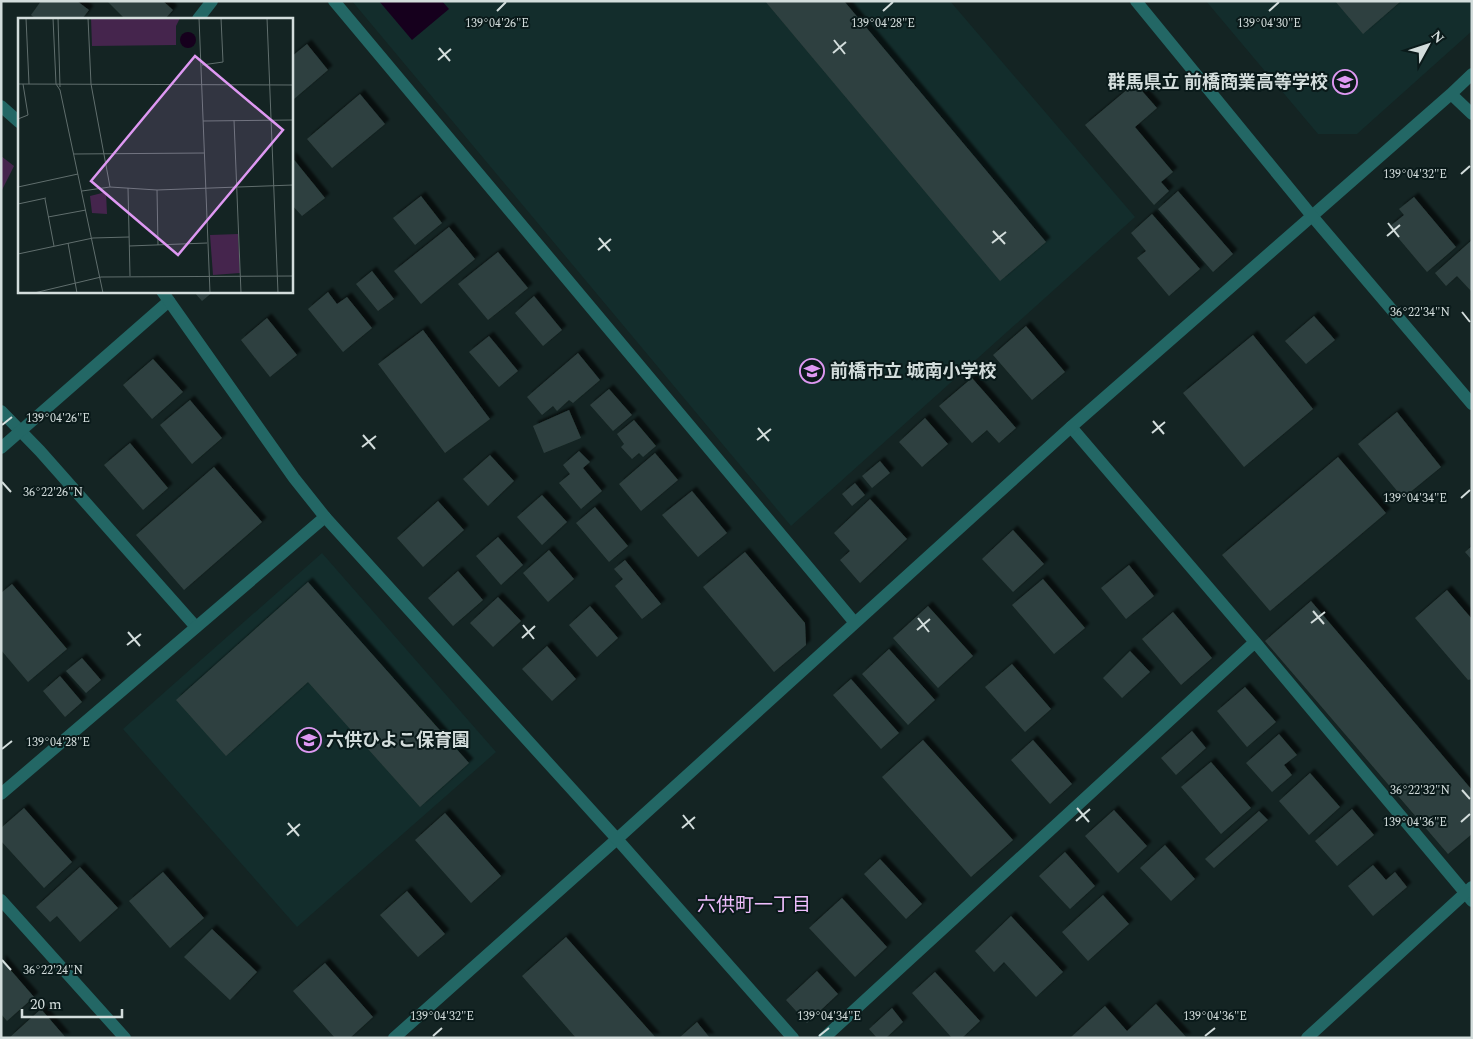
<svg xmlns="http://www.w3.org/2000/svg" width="1473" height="1039" font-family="Spectral,'Noto Sans JP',serif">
<defs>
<filter id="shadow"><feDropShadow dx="4.5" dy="-4.5" stdDeviation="1" flood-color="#0009"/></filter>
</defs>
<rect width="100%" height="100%" fill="#142423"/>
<path fill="#132d2c" d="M352 1H950L1135 217 791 526Z
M1206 1H1472V31L1357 134H1318Z
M322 553 496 752 297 927 123 729Z"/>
<path fill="#45254d" d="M1 156 14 166 1 192Z"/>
<path fill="#16001d" d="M379 1H442L449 9 412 40Z"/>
<path fill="#2f403f" filter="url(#shadow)" d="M41 1H77L89 10 82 19H36L31 15Z
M107 1H163L173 10 165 19H125Z
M765 1H844L1046 242 1000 281Z
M1335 1H1401L1363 34Z
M307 44 328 70 294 99 291 96V57Z
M1135 83 1157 108 1135 127 1173 172 1161 182 1169 191 1154 205 1085 125Z
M360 94 385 124 332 168 307 139Z
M291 156 325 198 302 216 291 204Z
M1178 191 1233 254 1213 272 1158 209Z
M421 196 442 223 415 245 393 218Z
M1414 197 1456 247 1427 272 1389 227 1404 215 1399 209Z
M1152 214 1200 269 1169 296 1137 258 1146 251 1131 233Z
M449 227 475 259 421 304 394 271Z
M1472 240V292L1457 276 1446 286 1435 273Z
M498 252 528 288 488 320 458 284Z
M372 271 394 299 378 311 356 284Z
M193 291H214L202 301Z
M328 292 337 304 347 297 372 328 343 352 308 309Z
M534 296 562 330 543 346 515 313Z
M1314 316 1335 340 1306 364 1285 341Z
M267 318 297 355 270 377 241 340Z
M1026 326 1065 372 1032 400 993 355Z
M423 330 490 419 445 453 378 364Z
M1253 335 1313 409 1244 467 1183 393Z
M489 336 518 371 499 387 469 352Z
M578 353 600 380 573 403 569 400 557 411 553 406 542 415 527 397Z
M153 359 183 392 152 419 123 385Z
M972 378 1016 428 999 443 987 430 972 443 939 406Z
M609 389 632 415 613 431 590 405Z
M190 400 222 438 192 464 160 425Z
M569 410 581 438 544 453 533 426Z
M1397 412 1441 467 1403 498 1358 444Z
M925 418 948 444 922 467 899 442Z
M634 420 656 446 643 457 639 453 632 459 621 447 624 444 617 434Z
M130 443 168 488 143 510 104 465Z
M579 451 590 462 583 468 602 491 581 509 559 483 570 474 563 465Z
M655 453 678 480 641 511 619 484Z
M490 455 514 481 488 506 463 479Z
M1338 457 1386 513 1270 611 1222 555Z
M880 461 890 473 872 488 862 476Z
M214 467 262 522 184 590 136 535Z
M855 483 865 495 852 506 842 494Z
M692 491 727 533 698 557 662 515Z
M542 495 567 522 542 545 517 517Z
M870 499 907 539 860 583 840 560 850 551 834 533Z
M438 501 464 530 423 567 397 538Z
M595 507 628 546 609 562 576 523Z
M1013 530 1044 564 1013 592 982 559Z
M498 537 523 565 501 585 476 556Z
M1472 546V560L1465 552Z
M549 550 574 579 548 602 523 573Z
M745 552 805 623 806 645 774 672 703 587Z
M625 560 661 604 642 619 615 586 623 579 614 569Z
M1129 565 1154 596 1126 619 1101 588Z
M458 571 483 600 453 626 428 598Z
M1043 579 1085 628 1054 654 1012 605Z
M308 582 469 763 420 807 308 682 226 756 176 700Z
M12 584 67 649 28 682 1 650V593Z
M1447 590 1472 619V679L1468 680 1415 618Z
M498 597 521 621 493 647 470 623Z
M1311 601 1472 790V834L1448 854 1265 641Z
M590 606 618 638 597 657 569 625Z
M928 606 973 656 938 688 893 638Z
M1173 612 1212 658 1181 685 1142 639Z
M547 646 576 679 552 701 522 669Z
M889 649 935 700 908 725 862 674Z
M1130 651 1150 672 1122 698 1103 678Z
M82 658 101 680 86 693 66 671Z
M1012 664 1051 709 1025 732 985 687Z
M60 676 82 702 65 717 43 691Z
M851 679 899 733 881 749 833 695Z
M1245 687 1276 722 1247 747 1217 711Z
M1192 731 1206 748 1176 775 1161 758Z
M1279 734 1297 755 1284 765 1292 775 1272 792 1246 763Z
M923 740 1013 840 971 877 882 777Z
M1033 740 1072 784 1050 804 1011 760Z
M1211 762 1251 808 1221 834 1181 787Z
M1310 773 1340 807 1309 835 1279 801Z
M24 808 72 862 44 888 1 841V828Z
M1352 809 1374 835 1337 866 1315 841Z
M1114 810 1147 846 1118 873 1085 836Z
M1259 811 1268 820 1214 868 1205 859Z
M445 813 501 876 471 903 415 840Z
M1165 845 1195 879 1171 901 1140 868Z
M1065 852 1095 886 1070 909 1039 876Z
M880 859 922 904 906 919 864 874Z
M1373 865 1386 880 1395 872 1407 887 1373 916 1348 886Z
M80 867 118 908 80 942 57 916 50 922 36 907Z
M163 872 204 918 170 948 129 901Z
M407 891 445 934 418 957 380 915Z
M1103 895 1129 924 1088 961 1062 932Z
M842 898 887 947 855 977 809 928Z
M1011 916 1063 972 1036 997 1004 962 994 972 975 951Z
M212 929 257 972 230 1000 184 957Z
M566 937 656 1038H576L522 976Z
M1 959 34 997 7 1021 1 1014Z
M325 963 373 1017 350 1038H335L293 991Z
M817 971 838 994 807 1023 786 1000Z
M935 972 980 1021 962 1038H952L912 993Z
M1156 1004 1187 1038H1070L1105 1006 1127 1031Z
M892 1008 903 1022 886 1038H877L869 1029Z
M41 1009 66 1038H9Z
M697 1022 710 1038H679Z"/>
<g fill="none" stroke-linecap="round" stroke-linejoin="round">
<path stroke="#236765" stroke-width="12" d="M1 411 40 451 196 627"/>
<path stroke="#236765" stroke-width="12" d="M198 19 212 1
M1451 94 1472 114
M1312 216 1451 94 1472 74
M1071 427 1255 642 1472 901
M1 448 169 301
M1 794 325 517
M1 900 125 1038
M394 1038 617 839
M824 1038 1255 642"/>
<path stroke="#236765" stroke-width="12" d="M334 1 855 623
M1136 1 1312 216 1472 404
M1 106 19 122
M162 291 294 478 325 517 617 839 793 1038
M617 839 1071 427 1312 216
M1307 1038 1472 887"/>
</g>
<path fill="none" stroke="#d3dddc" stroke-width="2" d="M497 11 506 2M883 11 893 2M1269 11 1279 2M834 40 845 54M439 48 450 61M833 53 846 42M438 60 451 49M1461 174 1470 166M1388 223 1399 237M993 231 1005 244M1387 236 1400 225M599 238 610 251M992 243 1006 232M598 250 611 239M1462 312 1470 322M1153 421 1164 434M2 425 12 417M758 428 769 441M1152 433 1165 422M363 435 375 449M757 440 771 429M362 447 376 436M2 482 11 492M1461 498 1470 490M1313 611 1324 624M918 618 929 632M1311 623 1325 612M523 625 534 639M917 630 930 619M128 632 140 646M522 638 535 626M127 645 141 634M2 749 12 741M1462 790 1470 799M1077 808 1089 822M683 815 694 829M1076 821 1090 809M1461 822 1470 814M288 823 299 836M682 828 695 817M287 835 300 824M2 960 11 970M433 1036 442 1028M819 1036 829 1028M1205 1036 1215 1028"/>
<defs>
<symbol id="school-ring" viewBox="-11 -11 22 22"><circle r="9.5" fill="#0a1a1a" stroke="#de98f2" stroke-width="1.5"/><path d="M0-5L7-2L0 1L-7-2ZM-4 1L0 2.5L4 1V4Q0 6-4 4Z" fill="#de98f2"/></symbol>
</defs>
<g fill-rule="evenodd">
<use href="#school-ring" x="1331" y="68" width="28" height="28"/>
<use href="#school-ring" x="798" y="357" width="28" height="28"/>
<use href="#school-ring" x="295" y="726" width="28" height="28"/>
</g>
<g text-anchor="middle" stroke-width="4" stroke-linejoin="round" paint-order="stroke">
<g font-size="18" font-weight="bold" fill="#d3dddc" stroke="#0a1a1a" text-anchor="start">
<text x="1328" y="88" text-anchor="end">群馬県立 前橋商業高等学校</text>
<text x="830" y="377">前橋市立 城南小学校</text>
<text x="326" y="746">六供ひよこ保育園</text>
</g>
<g font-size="19" fill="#efbefd" stroke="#0a1a1a">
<text x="754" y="911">六供町一丁目</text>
</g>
</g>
<g transform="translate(18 18)">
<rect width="275" height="275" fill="#142423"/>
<path d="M73 0H162L158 8V27L74 28ZM88 174 89 196 74 195 72 178ZM220 216 222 255 195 257 192 217Z" fill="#45254d"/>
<path d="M162 22a8 8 0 1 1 16 0a8 8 0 1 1-16 0Z" fill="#16001d"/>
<path fill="none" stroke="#606e6d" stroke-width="1" d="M8 0 11 66M35 0 38 66 42 72 85 275M40 0 42 69M70 0 73 66 92 169M181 0 192 275M249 0 260 275M184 47 205 44 203 0M0 66 275 67M0 101 10 97 5 66M216 102 223 275M185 103 275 102M56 136 186 135M0 169 60 156M110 170 112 258M139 172 140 227M64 173 92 169 139 172 275 167M27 181 36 228M0 186 28 180M30 199 68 192M50 225 59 275M111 228 189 225M0 236 75 220 111 219M16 275 83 259 275 258"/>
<path fill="#de98f2" fill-opacity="0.15" stroke="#de98f2" stroke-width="2.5" d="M177 38 265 112 160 237 73 163Z"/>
<rect width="275" height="275" fill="none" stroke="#d3dddc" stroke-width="2.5"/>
</g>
<g font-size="12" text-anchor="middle" fill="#d3dddc" stroke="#0a1a1a" stroke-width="4" stroke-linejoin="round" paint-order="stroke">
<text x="497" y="27">139°04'26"E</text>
<text x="883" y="27">139°04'28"E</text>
<text x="1269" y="27">139°04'30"E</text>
<text x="1415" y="178">139°04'32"E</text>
<text x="1420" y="316">36°22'34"N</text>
<text x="58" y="422">139°04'26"E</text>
<text x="53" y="496">36°22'26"N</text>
<text x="1415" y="502">139°04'34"E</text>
<text x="58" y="746">139°04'28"E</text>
<text x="1420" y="794">36°22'32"N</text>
<text x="1415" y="826">139°04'36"E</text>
<text x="53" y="974">36°22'24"N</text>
<text x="442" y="1020">139°04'32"E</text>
<text x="829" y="1020">139°04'34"E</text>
<text x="1215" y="1020">139°04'36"E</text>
</g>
<rect width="1473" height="1039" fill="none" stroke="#d3dddc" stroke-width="5"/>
<g transform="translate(1428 45) rotate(50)" stroke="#0a1a1a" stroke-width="4" paint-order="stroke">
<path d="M0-4L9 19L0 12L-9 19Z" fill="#d3dddc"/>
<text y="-8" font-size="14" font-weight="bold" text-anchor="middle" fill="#d3dddc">N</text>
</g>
<path d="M22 1009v8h100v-8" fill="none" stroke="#d3dddc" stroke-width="2.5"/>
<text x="30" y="1009" font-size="15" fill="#d3dddc" stroke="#0a1a1a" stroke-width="4" paint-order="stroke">20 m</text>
</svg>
